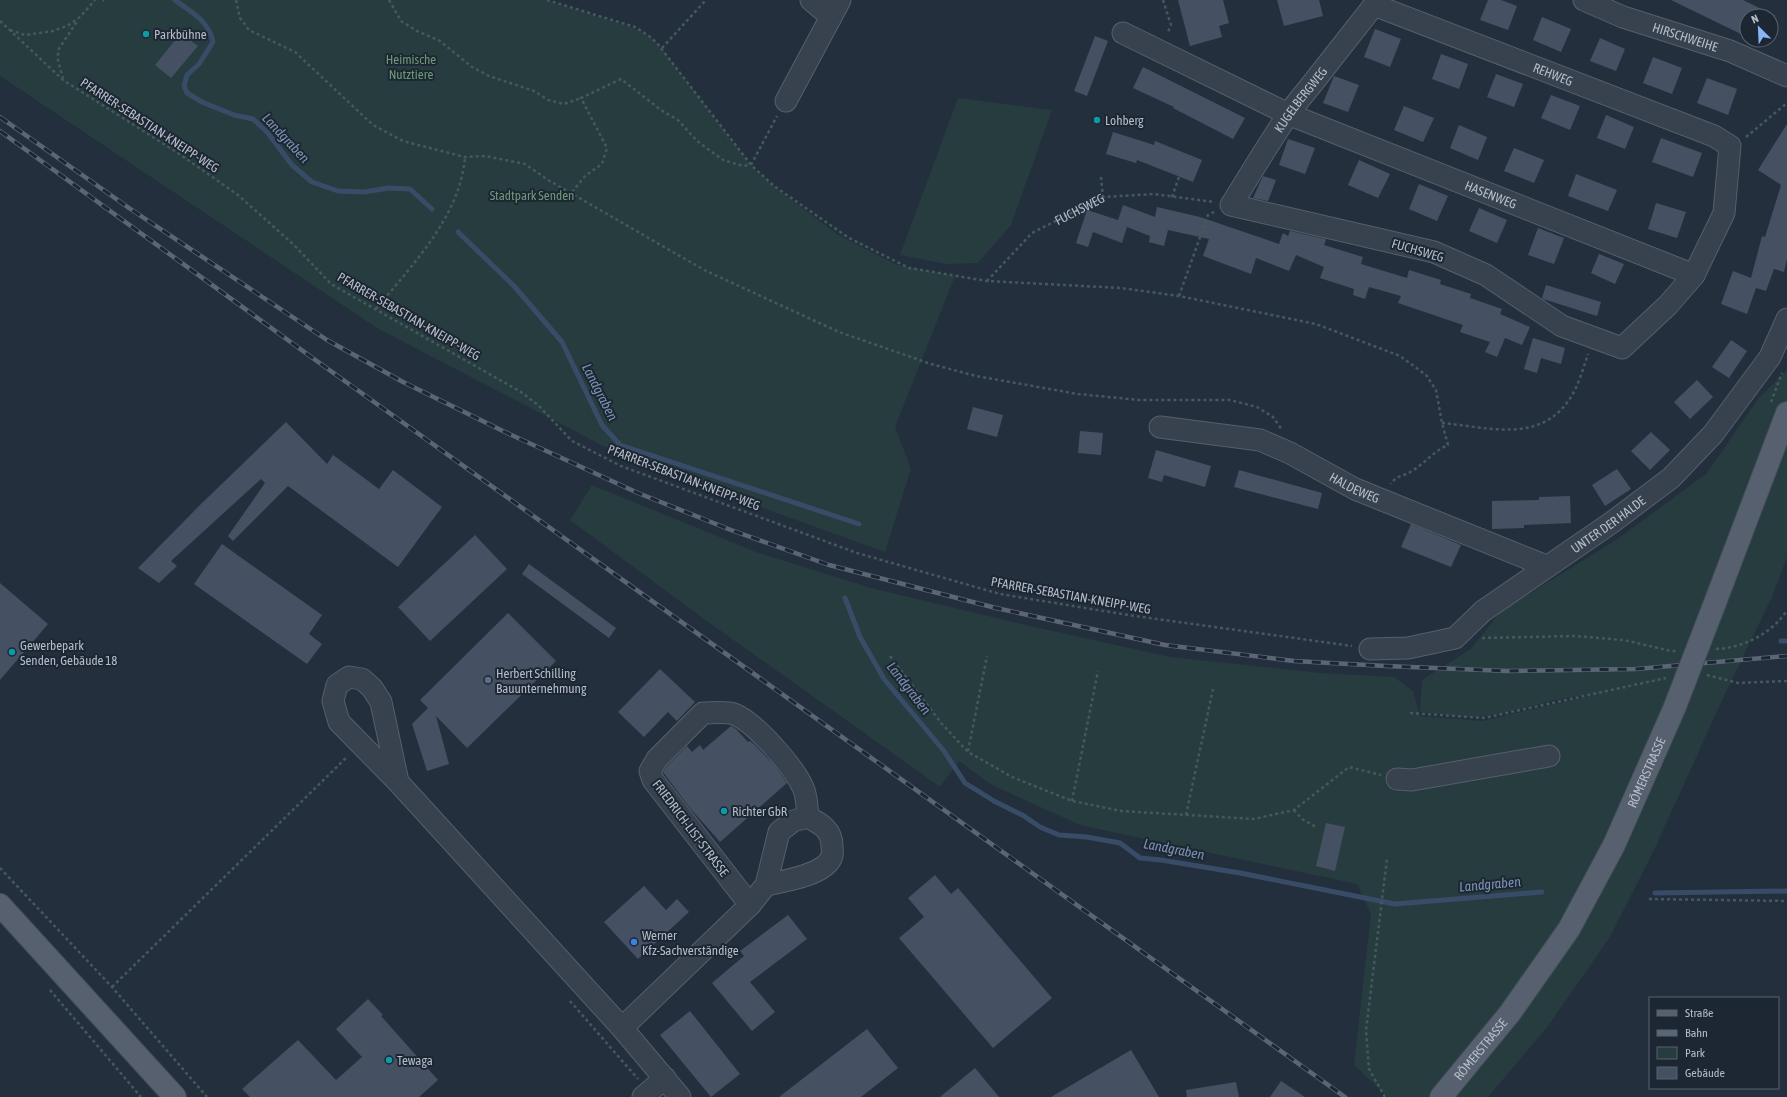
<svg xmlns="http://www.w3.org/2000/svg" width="1787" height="1097" font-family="'Asap Condensed',sans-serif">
<rect width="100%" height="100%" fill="#242f3e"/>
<path fill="#263c3f" d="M0 0H546L634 28 649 36 657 43 751 166 773 186 837 234 871 252 897 265 955 276 895 427 911 469 885 552 630 460 377 328 0 76Z
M958 98 1052 110 1011 225 978 263 946 264 900 255Z
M1787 370V557L1772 597 1724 696 1654 850 1610 937 1548 1026 1488 1097H1388L1354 1065 1371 914 1357 884 1080 825 992 785 959 761 940 787 704 619 570 520 592 485 756 552 871 588 1013 622 1170 657 1321 673 1394 677 1413 691 1420 716 1483 721 1597 694C1559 696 1522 711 1485 716 1469 719 1437 714 1420 712L1422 680 1471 649 1501 611 1616 540 1706 474 1758 399Z"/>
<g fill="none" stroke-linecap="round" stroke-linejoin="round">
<path stroke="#394c67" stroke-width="5" d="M175 0C191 12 209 21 213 42L199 64 187 75 184 86 187 93 202 102 234 115 253 119 267 132 292 165 312 182 338 191 364 192 389 188 410 189 432 209
M458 232 514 286 562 342 602 425 620 445 859 524
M845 598 860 637 884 679 944 751 965 783 994 801 1024 816 1040 827 1059 835 1087 837 1120 843 1140 858 1161 860 1240 873 1395 904 1542 892
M1781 641H1787
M1655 893 1787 891"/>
</g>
<path fill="#455162" d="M1178 0H1223L1229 23 1219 26 1222 37 1190 46Z
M1277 0H1319L1323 16 1284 26Z
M1488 0H1501L1517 6 1508 30 1480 20Z
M1671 0H1743L1776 16H1747V37Z
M1542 17 1571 29 1561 52 1533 40Z
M1375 29 1401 39 1390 67 1364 57Z
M181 33 198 46 171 78 155 65Z
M1095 36 1108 41 1087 96 1074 91Z
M1600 38 1625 49 1616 71 1590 61Z
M1441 54 1468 64 1459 89 1432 79Z
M1653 57 1682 68 1672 94 1643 83Z
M1143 67 1245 118 1233 139 1173 108 1174 107 1133 88Z
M1496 74 1523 84 1514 107 1487 97Z
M1334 76 1359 85 1348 112 1323 103Z
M1707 78 1737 89 1728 115 1697 103Z
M1551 95 1580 106 1570 130 1541 118Z
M1404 106 1434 118 1423 142 1394 130Z
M1606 115 1634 127 1625 149 1597 138Z
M1787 124V259L1784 272 1774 269 1766 291 1756 288 1747 314 1721 304 1733 271 1751 278 1762 236 1765 237 1781 185 1758 170Z
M1459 125 1487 137 1478 160 1450 148Z
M1113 132 1154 145 1155 141 1202 160 1193 182 1137 160 1136 163 1106 154Z
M1661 138 1702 153 1693 177 1652 162Z
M1288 139 1315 148 1305 174 1279 165Z
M1514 148 1544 160 1534 183 1504 171Z
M1359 160 1390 174 1378 198 1348 185Z
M1576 174 1617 190 1608 211 1568 196Z
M1263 176 1276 180 1268 201 1253 198Z
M1419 184 1448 196 1437 221 1409 209Z
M1656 203 1686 212 1677 238 1648 229Z
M1123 205 1155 217 1157 207 1200 217 1279 244 1283 233 1288 236 1290 231 1325 239 1326 240 1324 245 1363 257 1361 264 1407 278 1409 270 1441 280 1440 284 1471 294 1470 298 1502 309 1500 314 1530 327 1522 345 1505 338 1497 357 1485 352 1490 342 1460 332 1463 325 1398 303 1401 296 1369 287 1365 299 1353 295 1354 289 1320 278 1324 267 1296 255 1289 271 1256 258 1251 274 1203 256 1209 239 1168 230 1164 246 1149 242 1150 236 1127 227 1122 243 1093 232 1088 247 1076 243 1087 210 1118 220Z
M1479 208 1507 220 1497 243 1469 231Z
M1538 228 1564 238 1554 264 1528 255Z
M1599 254 1624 264 1615 284 1591 273Z
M1546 285 1601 302 1597 316 1543 299 1542 298Z
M1533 338 1565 348 1561 364 1541 358 1537 373 1524 369Z
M1731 340 1747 351 1729 378 1712 367Z
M1697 380 1713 397 1690 419 1674 402Z
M973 407 1003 415 997 437 967 429Z
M286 422 327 464 333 455 379 489 393 470 442 507 398 567 288 486 233 541 228 536 265 483 261 479 171 561 177 566 159 583 138 568 201 504Z
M1080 431 1103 433 1101 455 1078 453Z
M1651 432 1670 450 1650 470 1631 451Z
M1156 450 1211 466 1205 487 1164 475 1162 482 1148 478Z
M1617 469 1631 489 1605 506 1592 485Z
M1239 470 1322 493 1318 509 1234 487Z
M1570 496 1571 523 1524 525V528L1492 529V501L1539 500V497Z
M1411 524 1461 545 1451 567 1401 547Z
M475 535 507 569 430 641 398 607Z
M222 544 322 615 309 634 322 644 307 664 194 584Z
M529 564 616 628 609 638 522 574Z
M0 583 48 624 0 680Z
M508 613 556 661 467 748 436 716 449 764 427 771 412 724 428 708 420 700Z
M660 669 695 702 677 721 668 712 644 737 618 712Z
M731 726 736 729 748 742 750 741 755 745 775 766 787 783 720 842 690 808 663 772 667 766 687 746 692 752 700 745 703 750Z
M1326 823 1345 827 1335 871 1316 866Z
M935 875 951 894 958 888 1052 998 993 1048 899 938 924 917 908 898Z
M644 886 666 910 677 899 689 912 638 959 604 922Z
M788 915 807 939 750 982 775 1012 752 1031 712 983 744 956 740 951Z
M368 999 383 1015 381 1016 438 1080 419 1097H250L242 1089 298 1040 336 1080 362 1057 336 1029Z
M690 1011 740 1074 711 1097 660 1035Z
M867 1029 898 1068 861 1097H779Z
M1131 1050 1159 1097H1051Z
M975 1068 999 1097H940Z
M1281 1081 1305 1097H1270Z
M1236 1082 1239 1097H1187L1186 1090Z"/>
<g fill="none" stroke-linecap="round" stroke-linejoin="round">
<defs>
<g id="minor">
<path d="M811 0 831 17"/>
<path id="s2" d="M1584 0 1623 17 1730 51 1787 76"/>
<path id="s3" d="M1374 5 1714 136 1730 146 1724 213 1694 275 1668 305 1622 348 1562 326 1486 275 1434 252 1231 205C1250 175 1268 144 1288 115 1295 104 1304 94 1312 84 1334 56 1356 28 1378 0"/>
<path id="s4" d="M1123 33 1288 114 1694 275"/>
<path d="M786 101 840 0"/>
<path id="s5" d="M1160 427 1260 440 1290 453 1355 489 1546 566"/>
<path id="s6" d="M1370 649 1408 648 1455 638 1483 611 1611 523 1671 478 1713 434 1770 357 1787 319"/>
<path d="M1397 779 1412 780 1549 756"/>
<path d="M398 782 381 702 372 688 362 679 349 677 337 685 333 701 339 722 398 782 622 1028 680 1097"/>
<path d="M750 905 653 780 650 771 657 759 703 713C712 713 726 711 734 714 755 722 796 769 804 790 807 798 807 809 808 817"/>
<path d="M622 1028 750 905 766 885 779 832 793 821 808 817C821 824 832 830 832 846 832 849 833 853 832 856 826 875 784 881 766 885"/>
<path d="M643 1097 665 1078"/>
</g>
<g id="major">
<path d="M1713 608 1787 413"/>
<path d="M0 905 175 1097"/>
<path id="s7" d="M1441 1097 1510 1013 1569 929 1614 845 1674 709"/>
</g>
</defs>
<use href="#minor" stroke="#565f6c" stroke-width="23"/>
<use href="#major" stroke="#414a57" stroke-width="24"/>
<g stroke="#44595c" stroke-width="2.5" stroke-dasharray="3 3" stroke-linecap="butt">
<path d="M103 0 104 1"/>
<path d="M236 0 240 18 249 30 295 52 373 125 403 141 465 157 485 156 525 164 548 180 706 271 839 332 931 364 976 376 1078 394 1139 400H1230L1257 407 1273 417 1282 430"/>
<path d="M389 0 401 21 417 31 440 41 472 67 489 76 534 91 548 100 564 104 581 98"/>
<path d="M547 0 635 27 649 36 657 43 751 165 774 186 849 238 909 268 987 281 1121 288 1179 296 1316 324 1400 356 1426 375 1436 390 1442 423 1448 445C1434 451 1425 463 1412 471 1405 476 1396 475 1391 484"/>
<path d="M1163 0 1171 25 1167 34"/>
<path d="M0 21 63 80 178 153 238 195 294 245 331 284 521 392 538 405 572 441 621 466 857 553 1000 594 1128 615 1352 646"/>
<path d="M10 30 25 35 53 31 67 26 80 17 95 0"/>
<path d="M662 48 706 0"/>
<path d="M63 79 58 60V50L78 20"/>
<path d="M1746 137 1787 103"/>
<path d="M751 165 777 116"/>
<path d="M1101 177 1103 197"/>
<path d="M572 192 585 176 602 164 607 148 581 98 621 79 661 110 678 120 697 141 723 160 743 166 750 165"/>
<path d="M1172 197 1179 177"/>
<path id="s1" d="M987 281 1032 233 1103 197 1154 194 1214 202"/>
<path d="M1179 296 1208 215 1214 212"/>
<path d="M376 309C412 265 460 217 465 157"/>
<path d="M1771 402 1782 373"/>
<path d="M1442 423C1487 427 1539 444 1569 400 1578 387 1583 369 1588 354"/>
<path d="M1482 638 1574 636 1624 640 1671 651H1677"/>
<path d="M1716 649C1743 648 1773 633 1787 610"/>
<path d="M890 656 942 724 968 752 1012 777 1072 801 1121 811 1254 819 1294 810 1349 767 1381 775"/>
<path d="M1707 675 1738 683 1787 681"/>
<path d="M1410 713 1484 718 1666 678"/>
<path d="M968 751 987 656"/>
<path d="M1072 801 1098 671"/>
<path d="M1294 810 1302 819 1316 827"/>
<path d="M1186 815 1213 689"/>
<path d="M0 868 112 987 207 1097"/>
<path d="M1649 899 1787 901"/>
<path d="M112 987 348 756"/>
<path d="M50 990 141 1097"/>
<path d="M570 1001 638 1079"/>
<path d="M1385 1097 1369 1069 1366 1030 1387 859"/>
</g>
<use href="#minor" stroke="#38414e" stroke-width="21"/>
<use href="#major" stroke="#56606e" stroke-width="22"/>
<defs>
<path id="rail" d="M0 117 129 208 327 340 403 382 505 432 638 493 731 530 829 565 996 608 1165 645 1294 661 1386 666 1507 671 1636 669 1787 656
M0 131 314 359 1345 1097"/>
</defs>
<use href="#rail" stroke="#5a6575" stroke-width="4.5"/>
<use href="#rail" stroke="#1d2633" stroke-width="3" stroke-dasharray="9" stroke-linecap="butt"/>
<defs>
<path id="major-bridge" d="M1674 709 1713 608"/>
</defs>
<use href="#major-bridge" stroke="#414a57" stroke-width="24" stroke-linecap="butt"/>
<use href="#major-bridge" stroke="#56606e" stroke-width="22"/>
</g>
<g fill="#0f9aa8" stroke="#1d2633" stroke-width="1.5">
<circle cx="146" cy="34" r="4"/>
<circle cx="1097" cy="120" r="4"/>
<circle cx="12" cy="652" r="4"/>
<circle cx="724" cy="811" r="4"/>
<circle cx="389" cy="1060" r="4"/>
</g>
<circle fill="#5c6f8a" stroke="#1d2633" stroke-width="1.5" cx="488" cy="680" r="4"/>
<circle fill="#3f7fe0" stroke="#1d2633" stroke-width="1.5" cx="634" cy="942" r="4"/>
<g text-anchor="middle" stroke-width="4" stroke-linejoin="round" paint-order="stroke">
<g font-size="13" fill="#b4bcc9" stroke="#1d2633" text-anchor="start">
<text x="154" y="39">Parkbühne</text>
<text x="1105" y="125">Lohberg</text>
<text x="20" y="650">Gewerbepark<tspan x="20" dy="15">Senden, Gebäude 18</tspan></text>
<text x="496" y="678">Herbert Schilling<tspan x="496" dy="15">Bauunternehmung</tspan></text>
<text x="732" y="816">Richter GbR</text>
<text x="642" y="940">Werner<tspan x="642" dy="15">Kfz-Sachverständige</tspan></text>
<text x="397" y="1065">Tewaga</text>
</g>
<g font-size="13" fill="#b4bcc9" stroke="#1d2633">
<text dy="5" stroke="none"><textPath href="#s2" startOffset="108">HIRSCHWEIHE</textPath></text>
<text dy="5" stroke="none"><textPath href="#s3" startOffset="192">REHWEG</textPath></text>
<text dy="5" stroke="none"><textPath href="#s3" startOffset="1169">KUGELBERGWEG</textPath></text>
<text transform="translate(150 125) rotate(33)" y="5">PFARRER-SEBASTIAN-KNEIPP-WEG</text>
<text dy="5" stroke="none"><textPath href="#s4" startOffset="402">HASENWEG</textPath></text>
<text dy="5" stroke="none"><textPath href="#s1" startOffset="119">FUCHSWEG</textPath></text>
<text transform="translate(1418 250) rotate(16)" y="5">FUCHSWEG</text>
<text transform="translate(409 316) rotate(30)" y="5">PFARRER-SEBASTIAN-KNEIPP-WEG</text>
<text transform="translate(684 477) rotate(21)" y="5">PFARRER-SEBASTIAN-KNEIPP-WEG</text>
<text dy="5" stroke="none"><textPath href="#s5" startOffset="207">HALDEWEG</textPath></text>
<text dy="5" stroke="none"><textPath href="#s6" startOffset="277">UNTER DER HALDE</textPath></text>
<text transform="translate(1071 595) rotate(10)" y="5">PFARRER-SEBASTIAN-KNEIPP-WEG</text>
<text dy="5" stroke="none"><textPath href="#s7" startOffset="386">RÖMERSTRASSE</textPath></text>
<text transform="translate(691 828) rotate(53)" y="5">FRIEDRICH-LIST-STRASSE</text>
<text dy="5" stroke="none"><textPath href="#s7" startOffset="62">RÖMERSTRASSE</textPath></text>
</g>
<g font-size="13" fill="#6b9a76" stroke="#1d2633">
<text x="411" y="64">Heimische<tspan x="411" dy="15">Nutztiere</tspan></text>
<text x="532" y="200">Stadtpark Senden</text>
</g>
<g font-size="14" font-style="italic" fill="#7c92b1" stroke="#1d2633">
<text transform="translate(286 138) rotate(47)" y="5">Landgraben</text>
<text transform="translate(600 392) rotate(63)" y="5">Landgraben</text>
<text transform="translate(909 688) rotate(52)" y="5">Landgraben</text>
<text transform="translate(1174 849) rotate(11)" y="5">Landgraben</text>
<text transform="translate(1490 884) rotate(-5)" y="5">Landgraben</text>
</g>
</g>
<rect x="1649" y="997" width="130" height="92" fill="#1d2633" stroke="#59626f"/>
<rect x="1657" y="1010" width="20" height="6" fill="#56606e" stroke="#59626f"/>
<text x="1685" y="1017" font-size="12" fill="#b4bcc9">Straße</text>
<rect x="1657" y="1030" width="20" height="6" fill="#5a6575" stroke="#59626f"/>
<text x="1685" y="1037" font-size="12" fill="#b4bcc9">Bahn</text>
<rect x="1657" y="1047" width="20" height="12" fill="#263c3f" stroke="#59626f"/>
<text x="1685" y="1057" font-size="12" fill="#b4bcc9">Park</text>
<rect x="1657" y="1067" width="20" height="12" fill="#455162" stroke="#59626f"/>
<text x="1685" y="1077" font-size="12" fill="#b4bcc9">Gebäude</text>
<g transform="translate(1759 28) rotate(336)"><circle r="19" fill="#1d2633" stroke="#59626f"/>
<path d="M0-3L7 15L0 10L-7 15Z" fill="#8ab4f8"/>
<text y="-6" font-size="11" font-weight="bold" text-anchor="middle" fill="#b4bcc9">N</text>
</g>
</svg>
